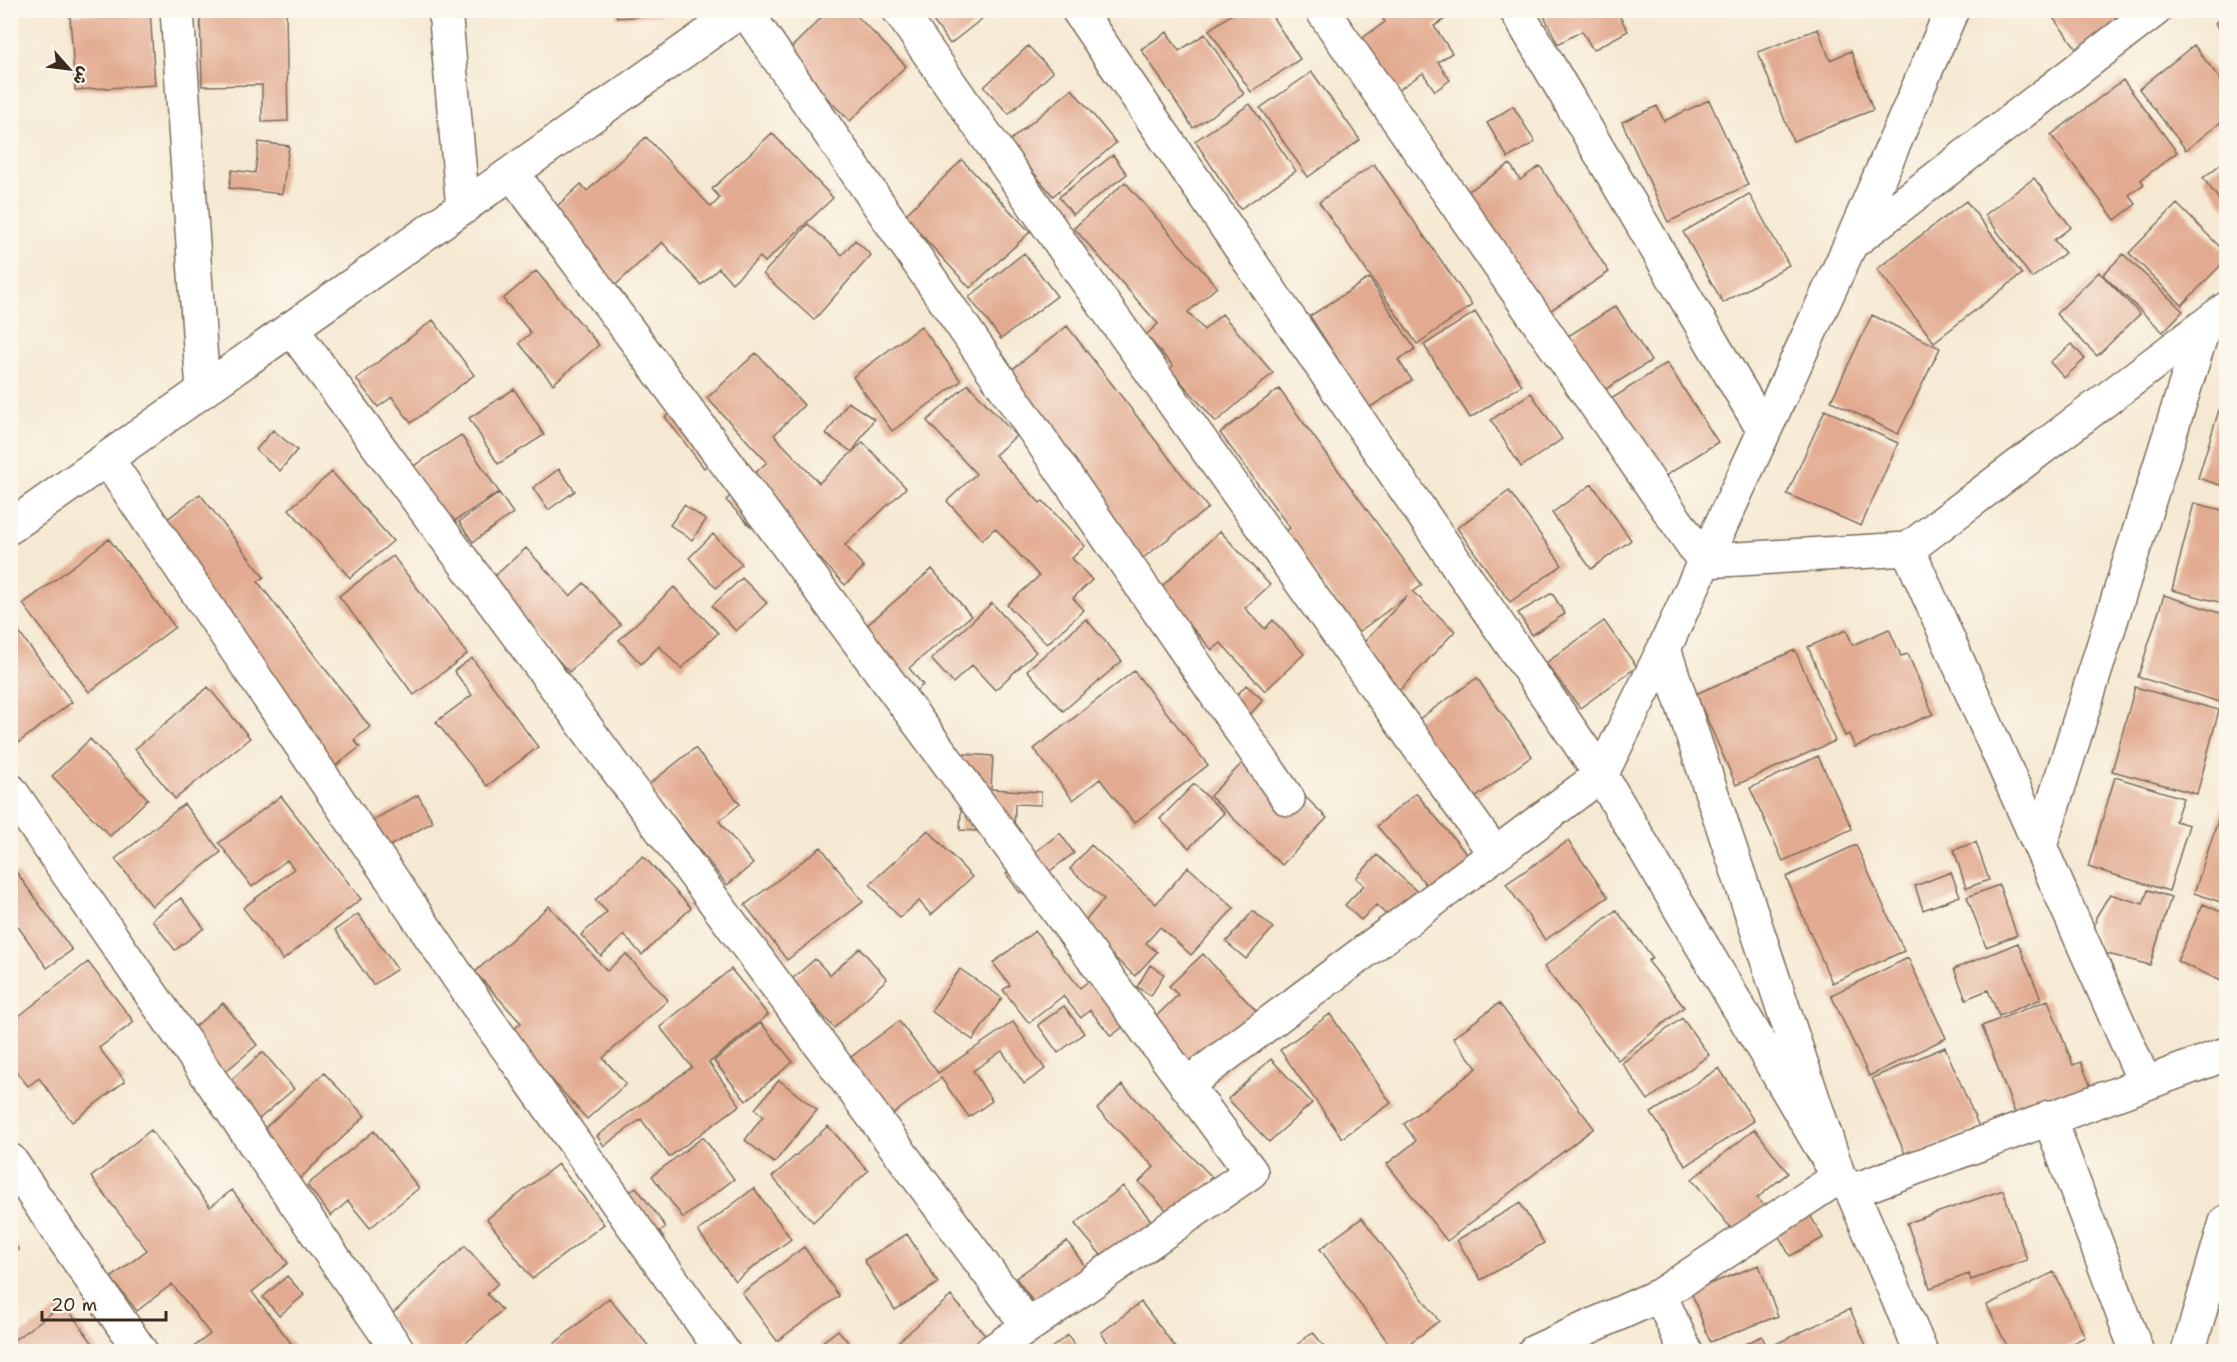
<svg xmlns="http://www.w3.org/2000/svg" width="2237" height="1362" font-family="'Shantell Sans','Playpen Sans Arabic',sans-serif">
<rect width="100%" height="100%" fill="#fbf7ec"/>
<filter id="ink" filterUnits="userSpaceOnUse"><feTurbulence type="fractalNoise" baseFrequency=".0167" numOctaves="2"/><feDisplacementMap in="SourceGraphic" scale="12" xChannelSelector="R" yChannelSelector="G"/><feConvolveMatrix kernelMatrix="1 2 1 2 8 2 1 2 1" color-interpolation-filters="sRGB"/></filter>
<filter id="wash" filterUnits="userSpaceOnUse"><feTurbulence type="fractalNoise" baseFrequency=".008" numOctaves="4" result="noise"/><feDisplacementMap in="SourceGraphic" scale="24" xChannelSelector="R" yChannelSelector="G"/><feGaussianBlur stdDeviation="1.35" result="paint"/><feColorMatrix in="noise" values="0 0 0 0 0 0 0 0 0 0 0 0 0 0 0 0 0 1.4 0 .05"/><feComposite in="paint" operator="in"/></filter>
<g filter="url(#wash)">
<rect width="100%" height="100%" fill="#f6e9d3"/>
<g id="blocks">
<path fill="#e2ab91" d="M150 10 155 85 75 90 70 15Z
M200 10H286L288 121 262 122V85L202 86Z
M616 10H701V12L617 18Z
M829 10H851L906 66 850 121 784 55Z
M925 10H993L950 44Z
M1238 10H1268L1300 59 1251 92 1209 30Z
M1378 10H1459L1434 26 1452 53 1438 62 1450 80 1435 91 1423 73 1397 91 1361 39 1385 22Z
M1541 10H1616L1628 31 1593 50 1582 31 1558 44Z
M2047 10H2110L2120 23 2081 54Z
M2226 13V38L2215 23Z
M1818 29 1830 60 1851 51 1873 110 1793 141 1758 52Z
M1167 32 1179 51 1205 34 1244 94 1193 128 1141 49Z
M2194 45 2226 87V118L2186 150 2139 89Z
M1028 46 1053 72 1009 114 984 87Z
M1312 72 1360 140 1308 177 1260 108Z
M2123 80 2177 152 2141 180 2144 184 2129 195 2136 204 2115 220 2051 135Z
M1072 89 1116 143 1053 196 1008 142Z
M1709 100 1748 185 1668 222 1622 122 1657 106 1664 121Z
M1250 104 1296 171 1240 209 1195 141Z
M1513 106 1535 142 1508 158 1487 123Z
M772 133 833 198 765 262 760 257 732 283 719 268 701 285 662 242 608 292 542 220 581 184 587 191 646 137 711 207 720 198 712 189Z
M259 142 289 146 282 194 229 188 232 170 255 173Z
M1113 155 1127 174 1073 215 1059 197Z
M962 160 1030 232 970 288 904 216Z
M2226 160V209L2203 178Z
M1374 164 1472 305 1417 344 1319 202Z
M1510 164 1520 180 1540 166 1609 272 1542 316 1464 194Z
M2034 178 2071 227 2054 240 2065 253 2032 278 1985 215Z
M1125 182 1217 287 1188 312 1204 330 1222 314 1273 373 1216 422 1170 369 1173 366 1146 335 1158 324 1074 228Z
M1749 194 1789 265 1723 303 1683 232Z
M1966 201 2022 274 1934 342 1877 269Z
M2177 204 2226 253V260L2182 305 2129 253Z
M808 224 842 255 855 240 871 255 814 320 763 274Z
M1024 253 1057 296 1001 339 969 297Z
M2123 254 2183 311 2163 332 2103 275Z
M536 271 599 345 553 384 519 343 531 333 503 299Z
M2099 272 2140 314 2097 356 2056 314Z
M1369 278 1415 349 1398 360 1412 380 1369 408 1310 316Z
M1616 306 1651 361 1600 393 1565 338Z
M1475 312 1522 385 1470 418 1424 345Z
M1872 315 1940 348 1898 434 1831 401Z
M433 320 474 375 411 423 392 397 378 407 356 379Z
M921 326 961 381 892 431 853 377Z
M1067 326 1208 508 1143 558 1005 375Z
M2072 344 2085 359 2064 378 2050 362Z
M756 353 804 405 774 435 819 483 863 442 906 488 845 545 864 567 845 585 771 507 750 526 726 500 767 462 707 398Z
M1667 363 1718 442 1656 482 1605 403Z
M968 384 1016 436 995 455 1040 503 1043 501 1085 546 1072 558 1092 580 1073 598 1084 610 1047 644 1007 605 1039 576 995 528 982 540 947 501 976 474 927 421Z
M514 389 544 435 498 464 469 418Z
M1279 389 1422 585 1413 592 1455 631 1398 692 1355 652 1407 596 1356 634 1342 614 1344 612 1285 532 1290 528 1220 433Z
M1531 393 1562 439 1521 467 1491 420Z
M691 397 731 447 704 468 665 417Z
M848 402 874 419 852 452 826 434Z
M1825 410 1898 443 1861 526 1787 494Z
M2219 410 2226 412V487L2198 478Z
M273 430 297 450 280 471 256 450Z
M461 435 499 492 450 524 412 467Z
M559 469 575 491 548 510 533 488Z
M332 472 393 541 350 578 289 509Z
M1592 484 1631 540 1591 569 1552 513Z
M1509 491 1562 565 1510 602 1457 528Z
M499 493 513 513 473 542 459 522Z
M200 494 264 577 258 582 370 727 354 740 360 747 325 774 144 537Z
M2194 503 2226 511V604L2172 590Z
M684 505 706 520 692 540 670 525Z
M1220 531 1270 585 1245 608 1265 629 1273 620 1304 654 1265 691 1221 643 1212 650 1158 590Z
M713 534 742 564 716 588 689 558Z
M109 539 175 627 89 692 23 604Z
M526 548 570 596 584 583 621 625 569 672 488 582Z
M393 556 467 654 414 695 339 596Z
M932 569 971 616 909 668 923 685 895 708 858 633Z
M742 578 767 603 736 631 712 606Z
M674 587 718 633 681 669 659 646 641 664 619 640Z
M1552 593 1565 614 1532 635 1518 613Z
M2164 595 2226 615V704L2138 677Z
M992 603 1036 652 995 690 972 665 953 683 931 659Z
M1086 619 1122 661 1063 711 1027 670Z
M1604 621 1637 667 1580 708 1546 663Z
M1889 629 1901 656 1908 654 1933 714 1855 747 1849 734 1845 736 1808 647 1846 630 1853 645Z
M17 630 72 702 10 749V635Z
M1795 650 1835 741 1736 785 1696 694Z
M472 658 538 747 487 786 436 722 472 695 454 671Z
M1134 671 1208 765 1134 823 1100 779 1073 800 1034 749Z
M1477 678 1532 756 1468 803 1412 724Z
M1246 685 1263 700 1246 719 1230 703Z
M208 687 250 738 175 799 135 749Z
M2135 687 2219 710 2197 794 2112 771Z
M90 739 148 799 110 836 52 776Z
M695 748 740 804 719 821 753 864 727 885 648 785Z
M1256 749 1327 818 1282 865 1210 796Z
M964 754 993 756 991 789 1041 792V805L1015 804 1014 833 960 830Z
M1818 756 1852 829 1783 861 1750 788Z
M2115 777 2183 798 2175 821 2189 825 2169 891 2088 867Z
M1194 784 1224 813 1189 848 1160 819Z
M1416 793 1473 862 1434 894 1377 826Z
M418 795 433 822 388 847 373 820Z
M281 796 361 899 283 960 243 908 294 869 287 860 252 887 219 843Z
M184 804 221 852 152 906 115 859Z
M2223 805 2226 806V904L2194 893Z
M928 830 972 877 931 915 919 901 900 918 870 884Z
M1060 833 1074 853 1020 893 1006 874Z
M1568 841 1608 897 1545 940 1506 884Z
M1976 842 1989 880 1966 888 1954 850Z
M1091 845 1156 904 1188 867 1234 908 1191 955 1160 927 1146 943 1157 952 1135 976 1101 945 1067 942 1104 899 1070 869Z
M1856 845 1904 951 1832 983 1786 877Z
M821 847 863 902 787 960 745 905Z
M1377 855 1435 908 1409 936 1376 905 1361 920 1345 905 1364 885 1356 878Z
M643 856 691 908 642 955 624 935 601 956 581 935 607 912 595 900Z
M1951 872 1960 896 1923 910 1915 886Z
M17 873 72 950 47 968 10 915V877Z
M1999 885 2017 935 1986 947 1967 897Z
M2148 890 2171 897 2150 965 2100 952 2094 932 2096 917 2110 894 2143 904Z
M181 898 204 928 175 950 152 920Z
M2203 904 2226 914V983L2177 961Z
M549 906 607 971 626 954 668 1000 603 1058 626 1084 587 1119 510 1033 521 1023 475 972Z
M1616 910 1653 958 1648 961 1684 1007 1618 1060 1544 967Z
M1253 911 1273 928 1246 959 1226 942Z
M358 914 397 969 373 985 335 930Z
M1035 931 1080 988 1109 964 1145 1010 1111 1036 1090 1010 1081 1018 1063 996 1029 1023 1003 990 1010 985 993 963Z
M2018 943 2041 999 1999 1016 1988 990 1966 999 1954 969Z
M860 948 887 979 834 1028 791 980 815 959 830 975Z
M1203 954 1272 1028 1208 1089 1147 1025 1178 995 1169 986Z
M1908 958 1946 1038 1869 1076 1831 995Z
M88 962 134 1022 99 1048 125 1081 72 1122 39 1078 28 1086 10 1064V1023Z
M1150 965 1164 974 1151 996 1137 987Z
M731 969 768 1015 709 1063 740 1105 669 1157 641 1119 604 1146 597 1136 692 1067 660 1027Z
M960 969 1002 998 973 1040 931 1011Z
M2048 1000 2073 1065 2081 1062 2093 1092 2018 1121 1982 1026Z
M223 1003 257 1045 213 1082 179 1040Z
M1499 1003 1594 1128 1447 1241 1387 1164 1416 1141 1404 1124 1477 1068 1453 1038Z
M1064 1006 1084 1033 1058 1053 1038 1025Z
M1330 1014 1391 1103 1342 1138 1280 1050Z
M1682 1018 1709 1055 1648 1100 1622 1063Z
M899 1021 938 1073 1013 1022 1045 1069 1024 1084 1002 1051 973 1071 992 1101 969 1117 941 1078 885 1120 843 1063Z
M761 1023 793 1062 746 1101 714 1061Z
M1945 1047 1979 1127 1907 1158 1872 1078Z
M263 1052 294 1089 246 1130 215 1094Z
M1271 1059 1312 1103 1269 1142 1228 1099Z
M1719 1068 1754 1121 1686 1166 1651 1113Z
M324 1073 365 1116 290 1188 248 1144Z
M779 1080 817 1110 774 1163 745 1140 763 1116 755 1109Z
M1122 1085 1212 1177 1172 1216 1139 1182 1154 1167 1097 1109Z
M828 1126 868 1171 813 1222 772 1177Z
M1755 1129 1788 1173 1757 1198 1764 1206 1733 1231 1692 1179Z
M151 1130 210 1207 232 1190 288 1263 252 1292 294 1347 288 1352H191L190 1350 210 1334 172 1284 137 1311 111 1278 147 1250 91 1177Z
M374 1131 419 1188 370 1228 348 1201 331 1216 307 1185Z
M703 1137 734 1179 683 1218 652 1176Z
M558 1164 604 1224 532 1279 487 1219Z
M1123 1186 1162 1234 1115 1272 1075 1224Z
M636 1187 666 1227 637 1249 619 1200Z
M754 1188 791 1239 735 1281 698 1231Z
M2003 1190 2027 1260 1971 1280 1969 1274 1930 1288 1907 1223Z
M1520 1203 1544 1243 1481 1280 1457 1240Z
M1810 1215 1823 1238 1790 1256 1777 1233Z
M1362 1218 1439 1321 1398 1352H1395L1320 1249Z
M907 1234 938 1283 895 1310 864 1260Z
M10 1240 19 1250 10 1256Z
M1067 1241 1101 1289 1050 1325 1016 1278Z
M465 1246 498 1283 487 1294 502 1310 456 1352H419L388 1318Z
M804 1247 839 1296 777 1341 742 1293Z
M1759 1265 1778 1316 1710 1342 1691 1291Z
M2054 1272 2085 1337 2055 1352H2010L1987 1305Z
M287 1276 304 1295 279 1316 263 1297Z
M951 1296 990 1341 978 1352H894L891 1348Z
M609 1298 650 1348 645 1352H560L554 1344Z
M1141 1302 1179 1352H1115L1101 1333Z
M64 1304 99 1352H10V1343Z
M1850 1309 1869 1352H1729L1762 1336 1767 1348Z
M838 1330 852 1347 846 1352H826L820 1344Z
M1313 1332 1328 1352H1288Z
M1068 1335 1080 1352H1046Z"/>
</g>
</g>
<g filter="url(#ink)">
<use href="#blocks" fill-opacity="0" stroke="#7c6d5d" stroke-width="1.5"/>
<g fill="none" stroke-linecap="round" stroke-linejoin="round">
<defs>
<path id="minor" d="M177 10 203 391
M445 10 463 208
M745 10 1288 799
M899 10 1082 274 1495 854
M1078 10 1601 775 1839 1177 1852 1191 1921 1352
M1322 10 1704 561 1908 549 2226 309
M1516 10 1764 431
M512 173 1251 1172 991 1352
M1852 243 2155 10
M291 328 1028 1326
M107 459 482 1012 723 1352
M10 527 742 10
M1908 549 2145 1083
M10 790 399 1352
M2040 846 2204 326
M1186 1085 1601 775 1664 649 1850 245 1952 10
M2049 1117 2137 1352
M10 1160 141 1352
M1852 1191 2226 1054
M1660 1295 1686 1352
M1534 1352 1660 1295 1839 1177 1664 649
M2188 1352 2226 1222"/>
</defs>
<use href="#minor" stroke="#7c6d5d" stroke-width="36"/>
<use href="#minor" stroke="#fff" stroke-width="33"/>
</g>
</g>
<rect width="2237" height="1362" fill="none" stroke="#fbf7ec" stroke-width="36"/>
<g transform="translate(69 69) rotate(118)" stroke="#fbf7ec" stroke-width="4.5" paint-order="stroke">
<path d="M0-4.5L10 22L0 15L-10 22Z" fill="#3b2a1e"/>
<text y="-9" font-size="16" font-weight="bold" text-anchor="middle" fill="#3b2a1e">ش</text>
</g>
<path d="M42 1311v9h124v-9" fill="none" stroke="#3b2a1e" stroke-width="3"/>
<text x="51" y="1311" font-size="18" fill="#3b2a1e" stroke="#fbf7ec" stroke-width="4.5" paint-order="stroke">20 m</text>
</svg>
